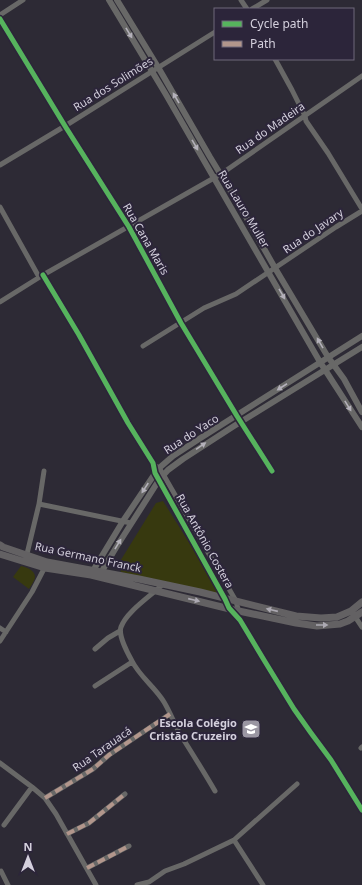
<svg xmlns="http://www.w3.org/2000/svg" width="362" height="885" font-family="'Noto Sans',sans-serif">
<rect width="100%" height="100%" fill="#2d2a35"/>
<path fill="#37390f" d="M163 501 218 589 217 595 121 572 119 563 156 503Z
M21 566C26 567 35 570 35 577 35 580 31 586 29 589L13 577Z"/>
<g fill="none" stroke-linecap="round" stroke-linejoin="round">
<path stroke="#686867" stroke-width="5" d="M241 0 247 9
M252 9 267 0
M0 15 23 0
M0 19 65 126 129 227 181 323 237 416 272 471
M275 59 292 90 305 116 306 121 328 153 362 209
M0 165 65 126 215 32
M0 207 39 277
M43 275 79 335 128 423 153 463 155 473 225 599 229 608 240 620 264 660 294 709 311 733 331 760 362 810
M0 302 43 275 221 174 362 76
M143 346 204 308 236 294 336 227 362 211
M156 466 159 468 163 474 236 601 239 613
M39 504 131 523
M26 558 39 504 44 471
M163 584C151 596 127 611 121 627 118 635 128 654 132 661 140 677 155 687 164 702 170 712 174 723 180 734 192 753 204 772 215 791
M354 615 362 627
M0 628 6 632
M0 641 32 592 46 565
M95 649 108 638 120 631
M95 686 132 662
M361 748 362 747
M0 763 32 787 45 798 56 814 96 885
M45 798 93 769 109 755 170 714
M4 825 32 787
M67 834 89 823 125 794
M234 840 263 885
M87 868 129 846
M1 871 8 885
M137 885 149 882 165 871 184 864 234 840 297 784"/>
<path stroke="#686867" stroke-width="6" d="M109 0 165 93 320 362 362 427
M117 0 158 67 210 157 241 208 275 268 328 357 344 379 362 412
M91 574 123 521 158 469 173 456 199 439 362 336
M100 577 102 571 117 546 159 480 168 470 183 459 234 426 362 347"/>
<path stroke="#636163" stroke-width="7" d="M0 545 3 547 47 562 139 579 200 592 296 616 321 618 337 617 351 611 362 602
M0 554 45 568 91 575 234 610 296 623 317 626 340 624 348 621 362 612"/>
<path stroke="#b2968c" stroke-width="4" stroke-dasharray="8 4" stroke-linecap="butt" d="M45 798 93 769 109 755 170 714
M67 834 89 823 125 794
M87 868 129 846"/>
<defs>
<path id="cycleway" d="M0 19 65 126 129 227 181 323 237 416 272 471
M43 275 79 335 128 423 153 463 155 473 225 599 229 608 240 620 264 660 294 709 311 733 331 760 362 810"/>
</defs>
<use href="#cycleway" stroke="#2c253a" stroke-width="8"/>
<use href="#cycleway" stroke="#56b35d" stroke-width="5"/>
</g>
<defs><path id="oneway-solid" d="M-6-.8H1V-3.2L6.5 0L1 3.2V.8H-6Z"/></defs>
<g fill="#b4b1ba">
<use href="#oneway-solid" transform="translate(129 33) rotate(59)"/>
<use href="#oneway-solid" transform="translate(176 98) rotate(-120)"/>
<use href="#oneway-solid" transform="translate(195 145) rotate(60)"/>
<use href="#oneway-solid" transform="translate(282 294) rotate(60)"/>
<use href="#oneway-solid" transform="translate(320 343) rotate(-120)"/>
<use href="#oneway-solid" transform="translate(282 387) rotate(147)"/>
<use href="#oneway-solid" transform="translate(348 406) rotate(58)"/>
<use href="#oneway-solid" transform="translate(201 446) rotate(-34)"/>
<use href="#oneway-solid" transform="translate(145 488) rotate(123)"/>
<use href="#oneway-solid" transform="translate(118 544) rotate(-59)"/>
</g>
<g fill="#aca9b2">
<use href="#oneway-solid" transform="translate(194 600) rotate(13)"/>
<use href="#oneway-solid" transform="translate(272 610) rotate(-167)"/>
<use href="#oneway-solid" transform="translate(322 625)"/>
</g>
<defs>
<symbol id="school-square" viewBox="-11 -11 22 22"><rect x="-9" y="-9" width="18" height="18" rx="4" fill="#9a96a2" stroke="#2c253a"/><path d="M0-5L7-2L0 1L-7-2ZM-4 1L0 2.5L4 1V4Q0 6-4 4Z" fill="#fff"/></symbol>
</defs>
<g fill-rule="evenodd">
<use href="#school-square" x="240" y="718" width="22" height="22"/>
</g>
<g text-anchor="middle" stroke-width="4" stroke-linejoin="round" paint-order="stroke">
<g font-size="11" fill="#d4d0dd" stroke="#2c253a">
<text transform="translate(113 84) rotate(-32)" y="4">Rua dos Solimões</text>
<text transform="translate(270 128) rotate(-35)" y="4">Rua do Madeira</text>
<text transform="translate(244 209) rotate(59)" y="4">Rua Lauro Muller</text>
<text transform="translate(313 231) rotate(-34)" y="4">Rua do Javary</text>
<text transform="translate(146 239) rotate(60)" y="4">Rua Cana Maris</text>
<text transform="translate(191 434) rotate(-33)" y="4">Rua do Yaco</text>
<text transform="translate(205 541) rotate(61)" y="4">Rua Antônio Costera</text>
<text transform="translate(88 557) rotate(12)" y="4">Rua Germano Franck</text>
<text transform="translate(102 749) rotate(-35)" y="4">Rua Tarauacá</text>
</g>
<g font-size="11" font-weight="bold" fill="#d4d0dd" stroke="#2c253a" text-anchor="end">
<text x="237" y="727">Escola Colégio<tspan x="237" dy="13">Cristão Cruzeiro</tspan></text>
</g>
</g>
<rect x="214" y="8" width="140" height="52" fill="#2c253a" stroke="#6f697b"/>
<rect x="222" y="21" width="20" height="6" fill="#56b35d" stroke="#6f697b"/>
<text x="250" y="28" font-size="12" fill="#d4d0dd">Cycle path</text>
<rect x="222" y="41" width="20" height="6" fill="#b2968c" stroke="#6f697b"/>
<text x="250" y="48" font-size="12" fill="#d4d0dd">Path</text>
<g transform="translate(28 857)" stroke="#2c253a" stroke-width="3" paint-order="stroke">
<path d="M0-3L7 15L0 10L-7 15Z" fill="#d4d0dd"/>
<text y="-6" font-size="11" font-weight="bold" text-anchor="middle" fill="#d4d0dd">N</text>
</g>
</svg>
